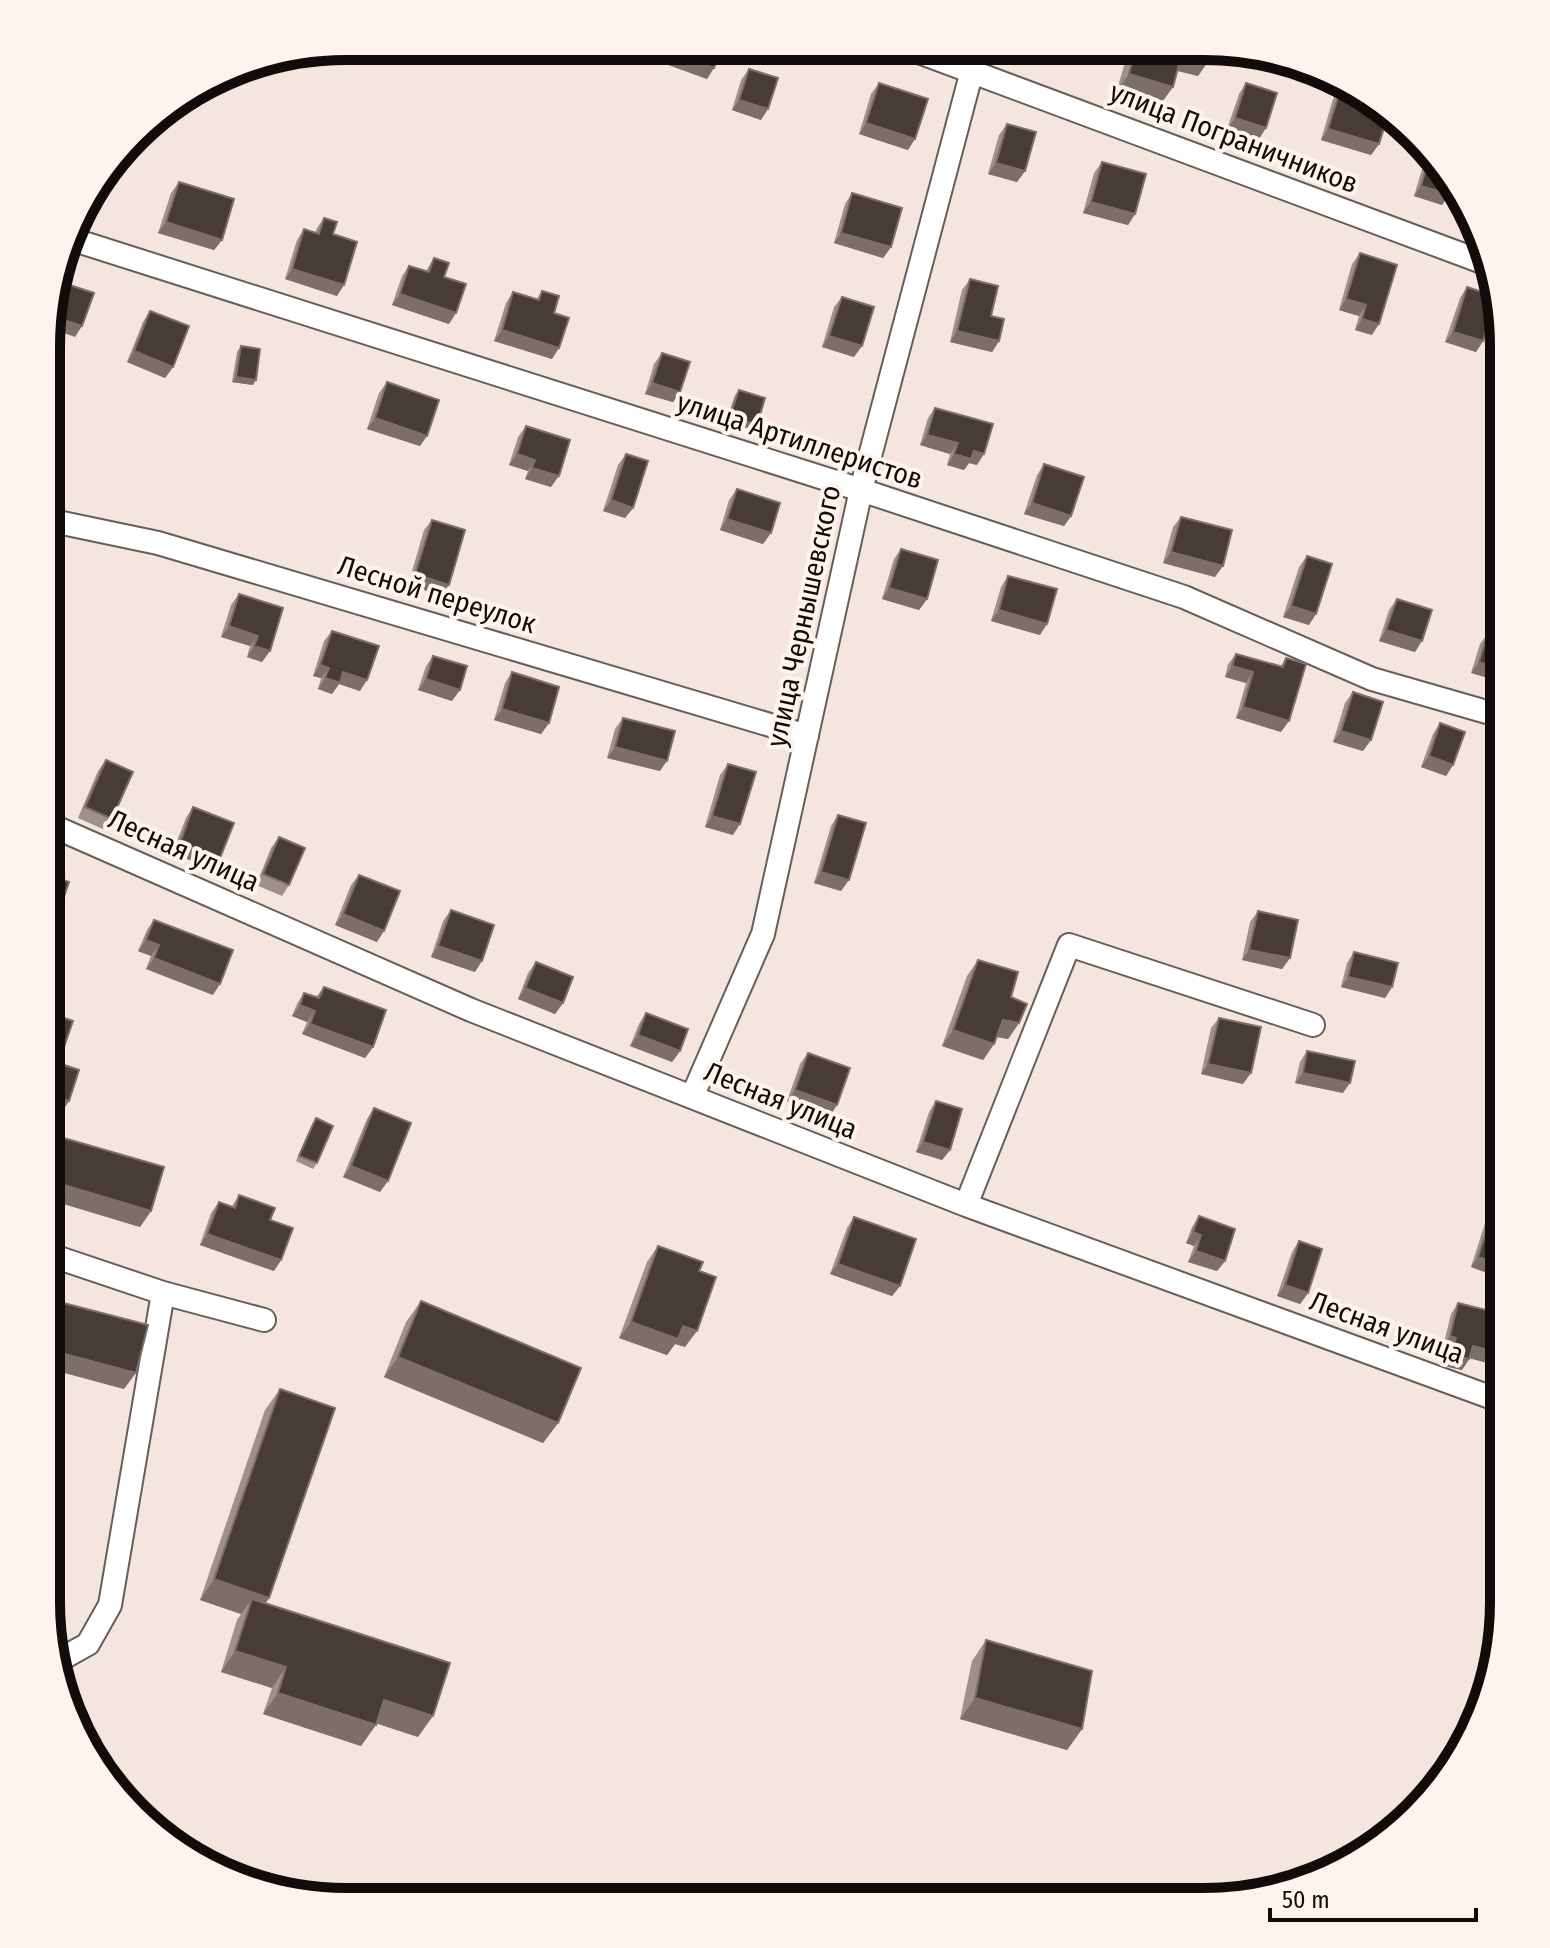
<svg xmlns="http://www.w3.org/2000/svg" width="1550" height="1948" font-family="'Fira Sans Condensed',sans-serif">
<rect width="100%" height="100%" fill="#f4e5de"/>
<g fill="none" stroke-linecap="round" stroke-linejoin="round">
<defs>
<path id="minor" d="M908 48 1493 266
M71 239 861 490 1184 597 1372 679 1504 717
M48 520 158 543 807 736
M48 824 471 1010 966 1205 1490 1397 1503 1392
M692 1097 763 934 861 490 978 48
M966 1205 1069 945 1313 1025
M47 1254 163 1293 264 1320
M54 1663 88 1644 110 1605 163 1293"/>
</defs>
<use href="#minor" stroke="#695d57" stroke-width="26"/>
<use href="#minor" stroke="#fff" stroke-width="22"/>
</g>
<path fill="#9e908a" d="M656 47H722L707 79 652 59Z
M1129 48 1212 49 1209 60 1198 76 1177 71 1173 87 1162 102 1117 90Z
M749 69 761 120 732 110 741 80Z
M879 83 908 150 859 134 871 94Z
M1246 83 1259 139 1227 129 1239 94Z
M1341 88 1379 144 1371 155 1321 140 1333 99Z
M1007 124 1025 171 1017 182 988 174 999 135Z
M1426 156 1452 184 1449 194 1442 205 1414 196Z
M1102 162 1135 214 1128 225 1083 213 1094 173Z
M179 182 222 240 214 250 158 233 171 193Z
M852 193 891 247 883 258 834 243 845 204Z
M324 218 337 296 285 279 297 240 304 229 315 233 317 228Z
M1360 253 1372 335 1355 330 1359 316 1339 310 1352 264Z
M434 258 444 277 449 324 392 305 402 276 409 266 426 271Z
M970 279 999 341 992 352 950 342 962 290Z
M1467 287 1483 341 1476 352 1445 342 1460 298Z
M542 291 552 359 494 341 506 303 513 292 537 299Z
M842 297 854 357 822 347 834 307Z
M150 311 173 367 165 378 127 362 143 322Z
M241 346 253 385 232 382 237 352Z
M662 353 680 392 673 402 645 394 654 364Z
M387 382 420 446 367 429 379 393Z
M739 390 753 430 726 421 735 395Z
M935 408 977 465 969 463 964 470 947 465 950 454 920 445 928 418Z
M526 426 551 487 525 479 528 471 509 465 518 437Z
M626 454 633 508 625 518 603 511 618 465Z
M1044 464 1071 516 1064 526 1024 514 1037 475Z
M737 489 763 544 720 530 729 500Z
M1181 517 1215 577 1163 563 1173 527Z
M432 520 441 595 408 585 424 530Z
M901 549 927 599 919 610 882 599 894 559Z
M1307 556 1309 625 1283 617 1299 567Z
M1008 576 1040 635 991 621 1001 587Z
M239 594 283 608 262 662 247 657 250 646 221 637 231 605Z
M1397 599 1415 652 1379 641 1389 610Z
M332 631 360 691 339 684 332 694 318 689 321 678 313 676 324 641Z
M1488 633 1504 638 1471 673 1480 644Z
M1236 654 1280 667 1286 658 1281 732 1236 718 1246 683 1225 677 1228 664Z
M433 656 452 701 418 690 426 666Z
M512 672 549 723 541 734 494 720 505 683Z
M1353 692 1363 751 1333 742 1345 703Z
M623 718 660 771 607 758 615 729Z
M1440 723 1453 765 1446 776 1421 767 1433 734Z
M106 760 112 819 105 830 78 818 98 771Z
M728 764 733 835 705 827 720 775Z
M193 807 220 858 213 869 172 853 186 818Z
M838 815 841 891 814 883 831 826Z
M279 837 289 885 282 896 256 885 271 848Z
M359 875 377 942 335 925 351 885Z
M451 910 475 972 431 957 443 921Z
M1258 911 1290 958 1282 969 1242 960 1250 922Z
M154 920 213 995 146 969 151 956 138 951 147 930Z
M1354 952 1392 987 1385 998 1341 987 1347 963Z
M978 960 1011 997 1019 1023 1008 1039 997 1037 994 1044 983 1060 942 1046 967 976Z
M536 962 563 1003 555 1014 518 999 528 973Z
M324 987 373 1047 365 1058 302 1034 307 1022 292 1016 297 1004 304 993 316 997Z
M646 1013 680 1051 672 1062 630 1046 639 1024Z
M1219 1018 1243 1084 1201 1074 1211 1028Z
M1307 1051 1343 1093 1295 1083 1300 1062Z
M808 1053 830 1116 787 1101 800 1064Z
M936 1101 950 1150 942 1160 916 1152 929 1112Z
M374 1108 380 1192 343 1177 367 1119Z
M316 1118 317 1163 313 1169 296 1161 312 1124Z
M60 1137 151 1211 140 1227 47 1199V1160L49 1153Z
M239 1195 270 1220 281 1260 274 1271 200 1245 211 1213 219 1202 232 1206Z
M1496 1203 1504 1206V1279L1471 1267 1488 1214Z
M1199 1216 1225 1261 1217 1271 1188 1262 1194 1246 1186 1243 1192 1227Z
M854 1217 900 1286 892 1296 830 1274 847 1228Z
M1299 1241 1308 1293 1300 1304 1277 1296 1292 1252Z
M658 1246 699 1271 685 1347 675 1344 667 1355 619 1338 647 1262Z
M47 1300 124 1389 50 1369 51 1362Z
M421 1301 558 1423 543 1443 384 1377 406 1322Z
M1458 1303 1491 1323 1503 1327V1364L1502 1367 1470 1358 1462 1370 1444 1366 1448 1349 1443 1347 1451 1314Z
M280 1389 269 1598 266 1603 418 1737 376 1723 361 1746 263 1714 272 1688 221 1672 237 1620 241 1614 200 1600 265 1410Z
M986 1640 1082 1729 1067 1750 960 1719 972 1661Z"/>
<path fill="#7c6f69" d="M660 48 714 68 707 79 652 59Z
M1024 48H1032L1052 54 1045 65 1018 57Z
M1182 53 1209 60 1198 76 1171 69Z
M1129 74 1173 87 1162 102 1117 90Z
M739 100 768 109 761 120 732 110Z
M1235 118 1266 128 1259 139 1227 129Z
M866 123 915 139 908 150 859 134Z
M1328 129 1379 144 1371 155 1321 140Z
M996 163 1025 171 1017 182 988 174Z
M1421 186 1449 194 1442 205 1414 196Z
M88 194 97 197 90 208 83 205Z
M1091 202 1135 214 1128 225 1083 213Z
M166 222 222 240 214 250 158 233Z
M841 233 891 247 883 258 834 243Z
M292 269 344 285 337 296 285 279Z
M400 294 456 313 449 324 392 305Z
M1346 299 1366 305 1359 316 1339 310Z
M1362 319 1379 324 1372 335 1355 330Z
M67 321 82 326 75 337 61 332 57 339 49 336V323Z
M502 330 559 348 552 359 494 341Z
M957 331 999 341 992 352 950 342Z
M1453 332 1483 341 1476 352 1445 342Z
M829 336 862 346 854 357 822 347Z
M134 351 173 367 165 378 127 362Z
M236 377 256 380 253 385 232 382Z
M652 383 680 392 673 402 645 394Z
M730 416 757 425 753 430 726 421Z
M375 418 427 436 420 446 367 429Z
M927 435 958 443 950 454 920 445Z
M974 451 984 454 977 465 969 463 964 470 947 465 954 454Z
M517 454 535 460 528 471 509 465Z
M532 468 559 476 551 487 525 479Z
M611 500 633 508 625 518 603 511Z
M1032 503 1071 516 1064 526 1024 514Z
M727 519 771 533 763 544 720 530Z
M1171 552 1223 566 1215 577 1163 563Z
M415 574 449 585 441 595 408 585Z
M889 588 927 599 919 610 882 599Z
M1291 606 1316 614 1309 625 1283 617Z
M999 610 1047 624 1040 635 991 621Z
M229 626 258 636 250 646 221 637Z
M1386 630 1422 641 1415 652 1379 641Z
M254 646 270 651 262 662 247 657Z
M1479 662 1504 670V683L1471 673Z
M320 665 329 668 321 678 313 676Z
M1232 666 1253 672 1246 683 1225 677Z
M343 672 367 680 360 691 339 684 332 694 318 689 325 678Z
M426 679 460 690 452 701 418 690Z
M1243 707 1289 721 1281 732 1236 718Z
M502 709 549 723 541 734 494 720Z
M1341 731 1371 740 1363 751 1333 742Z
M615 747 667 761 660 771 607 758Z
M1429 756 1453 765 1446 776 1421 767Z
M712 816 740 824 733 835 705 827Z
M180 843 220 858 213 869 172 853Z
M821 872 849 880 841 891 814 883Z
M343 914 384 931 377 942 335 925Z
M47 916 56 919 48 930H47Z
M146 940 159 945 151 956 138 951Z
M438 946 482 961 475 972 431 957Z
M1249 950 1290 958 1282 969 1242 960Z
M154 958 220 984 213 995 146 969Z
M1348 977 1392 987 1385 998 1341 987Z
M525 988 563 1003 555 1014 518 999Z
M300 1005 315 1011 307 1022 292 1016Z
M1003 1020 1019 1023 1008 1039 992 1036Z
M310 1024 373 1047 365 1058 302 1034Z
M953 1030 994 1044 983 1060 942 1046Z
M638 1035 680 1051 672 1062 630 1046Z
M54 1044 64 1047 56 1058 47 1055Z
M1208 1064 1251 1073 1243 1084 1201 1074Z
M1303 1073 1350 1083 1343 1093 1295 1083Z
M795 1090 837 1105 830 1116 787 1101Z
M47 1094 69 1101 62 1112 47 1107Z
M923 1142 950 1150 942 1160 916 1152Z
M351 1166 388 1181 380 1192 343 1177Z
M47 1180 151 1211 140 1227 47 1199Z
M1193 1232 1201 1235 1194 1246 1186 1243Z
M207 1234 281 1260 274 1271 200 1245Z
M1196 1251 1225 1261 1217 1271 1188 1262Z
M1478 1257 1504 1265V1279L1471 1267Z
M838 1264 900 1286 892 1296 830 1274Z
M1285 1285 1308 1293 1300 1304 1277 1296Z
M631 1322 683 1326 697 1331 685 1347 675 1344 667 1355 619 1338Z
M1450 1336 1456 1338 1448 1349 1443 1347Z
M47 1342 62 1346 51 1362 46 1361Z
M1473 1346 1503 1354V1364L1502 1367 1465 1357Z
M61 1353 136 1373 124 1389 50 1369Z
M1451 1355 1469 1359 1462 1370 1444 1366Z
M398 1357 558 1423 543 1443 384 1377Z
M214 1579 269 1598 254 1619 252 1599 241 1614 200 1600Z
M235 1651 286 1667 272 1688 221 1672Z
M278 1693 376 1725 361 1746 263 1714Z
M975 1698 1082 1729 1067 1750 960 1719Z
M384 1700 433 1716 418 1737 369 1721Z"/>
<path fill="#483c37" stroke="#7c6f69" stroke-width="2" d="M660 47H722L714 68 660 48Z
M1032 48H1054L1052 54Z
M1136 48 1212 49 1209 60 1182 53 1173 87 1129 74Z
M749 69 778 78 768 109 739 100Z
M879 83 928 99 915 139 866 123Z
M1246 83 1277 93 1266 128 1235 118Z
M1341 88 1371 97 1388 115 1379 144 1328 129Z
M1007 124 1036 132 1025 171 996 163Z
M1429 159 1452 184 1449 194 1421 186Z
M1102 162 1146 174 1135 214 1091 202Z
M107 170 97 197 88 194Z
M179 182 234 199 222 240 166 222Z
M852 193 902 208 891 247 841 233Z
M324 218 337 222 333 234 357 242 344 285 292 269 304 229 319 234Z
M1360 253 1397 265 1379 324 1362 319 1366 305 1346 299Z
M434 258 449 263 444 277 466 284 456 313 400 294 409 266 429 272Z
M970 279 998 286 991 316 1004 319 999 341 957 331Z
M57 281 94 293 82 326 67 321 64 328 49 323V306Z
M1467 287 1497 297 1483 341 1453 332Z
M542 291 559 296 554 313 569 318 559 348 502 330 513 292 539 300Z
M842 297 874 307 862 346 829 336Z
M150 311 189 326 173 367 134 351Z
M241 346 260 349 256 380 236 377Z
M662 353 690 362 680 392 652 383Z
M387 382 439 400 427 436 375 418Z
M739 390 765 398 757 425 730 416Z
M935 408 993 424 984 454 974 451 971 459 954 454 958 443 927 435Z
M526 426 570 440 559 476 532 468 535 460 517 454Z
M626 454 648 461 633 508 611 500Z
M1044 464 1084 477 1071 516 1032 503Z
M737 489 780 503 771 533 727 519Z
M1181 517 1232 530 1223 566 1171 552Z
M432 520 465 530 449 585 415 574Z
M901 549 938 560 927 599 889 588Z
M1307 556 1332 564 1316 614 1291 606Z
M1008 576 1057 589 1047 624 999 610Z
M239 594 283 608 270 651 254 646 258 636 229 626Z
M1397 599 1432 610 1422 641 1386 630Z
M332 631 379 646 367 680 343 672 340 683 325 678 329 668 320 665Z
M1488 633 1504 638V670L1479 662Z
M1236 654 1283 667 1286 658 1306 664 1289 721 1243 707 1253 672 1232 666Z
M433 656 467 666 460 690 426 679Z
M512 672 559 687 549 723 502 709Z
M1353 692 1383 702 1371 740 1341 731Z
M623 718 675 731 667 761 615 747Z
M1440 723 1465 732 1453 765 1429 756Z
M106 760 133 772 112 819 85 807Z
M728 764 756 772 740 824 712 816Z
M193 807 234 823 220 858 180 843Z
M838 815 866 823 849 880 821 872Z
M279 837 305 848 289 885 263 874Z
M47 874 69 882 56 919 47 916Z
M359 875 400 891 384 931 343 914Z
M451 910 494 925 482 961 438 946Z
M1258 911 1298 920 1290 958 1249 950Z
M154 920 233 950 220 984 154 958 159 945 146 940Z
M1354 952 1398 963 1392 987 1348 977Z
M978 960 1018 972 1011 997 1027 1004 1019 1023 1003 1020 994 1044 953 1030Z
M536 962 573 977 563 1003 525 988Z
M324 987 386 1010 373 1047 310 1024 315 1011 300 1005 304 993 319 998Z
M49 1013 73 1021 64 1047 54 1044 49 1060 79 1070 69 1101 47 1094V1019Z
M646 1013 688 1029 680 1051 638 1035Z
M1219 1018 1261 1027 1251 1073 1208 1064Z
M1307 1051 1355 1061 1350 1083 1303 1073Z
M808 1053 850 1068 837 1105 795 1090Z
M936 1101 962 1109 950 1150 923 1142Z
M374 1108 411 1123 388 1181 351 1166Z
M316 1118 333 1126 317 1163 299 1156Z
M60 1137 164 1167 151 1211 47 1180Z
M239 1195 275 1208 270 1220 293 1228 281 1260 207 1234 219 1202 235 1208Z
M1496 1203 1504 1206V1265L1478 1257Z
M1199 1216 1235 1229 1225 1261 1196 1251 1201 1235 1193 1232Z
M854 1217 916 1239 900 1286 838 1264Z
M1299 1241 1322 1249 1308 1293 1285 1285Z
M658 1246 703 1262 699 1271 716 1277 697 1331 683 1326 678 1339 631 1322Z
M48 1299 148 1325 136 1373 61 1353 62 1346 47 1342Z
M421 1301 581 1368 558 1423 398 1357Z
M1458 1303 1494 1312 1491 1323 1503 1327V1354L1473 1346 1469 1359 1451 1355 1456 1338 1450 1336Z
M280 1389 335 1408 269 1598 214 1579Z
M252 1599 450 1663 433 1716 384 1700 376 1725 278 1693 286 1667 235 1651Z
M986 1640 1092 1671 1082 1729 975 1698Z"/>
<g text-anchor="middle" stroke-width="8" stroke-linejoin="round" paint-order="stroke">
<g font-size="28" fill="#110c0a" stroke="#fff3ed">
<text transform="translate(1234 137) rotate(21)" y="10">улица Пограничников</text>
<text transform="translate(800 440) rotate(18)" y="10">улица Артиллеристов</text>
<text transform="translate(437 594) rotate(17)" y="10">Лесной переулок</text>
<text transform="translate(803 616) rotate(-78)" y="10">улица Чернышевского</text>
<text transform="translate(184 850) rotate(24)" y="10">Лесная улица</text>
<text transform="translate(781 1100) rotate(22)" y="10">Лесная улица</text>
<text transform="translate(1387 1327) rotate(20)" y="10">Лесная улица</text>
</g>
</g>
<path d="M0 0H1550V1948H0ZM346 60H1204A286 286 0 0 1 1490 346V1602A286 286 0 0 1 1204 1888H346A286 286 0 0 1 60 1602V346A286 286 0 0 1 346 60Z" fill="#fff3ed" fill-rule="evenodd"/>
<path fill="none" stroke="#110c0a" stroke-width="10" d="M346 60H1204A286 286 0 0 1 1490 346V1602A286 286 0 0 1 1204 1888H346A286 286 0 0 1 60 1602V346A286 286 0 0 1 346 60Z"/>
<path d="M1270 1908v12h206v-12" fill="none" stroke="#110c0a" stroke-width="4"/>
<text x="1282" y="1908" font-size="24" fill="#110c0a" stroke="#fff3ed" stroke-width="6" paint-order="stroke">50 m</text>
</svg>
